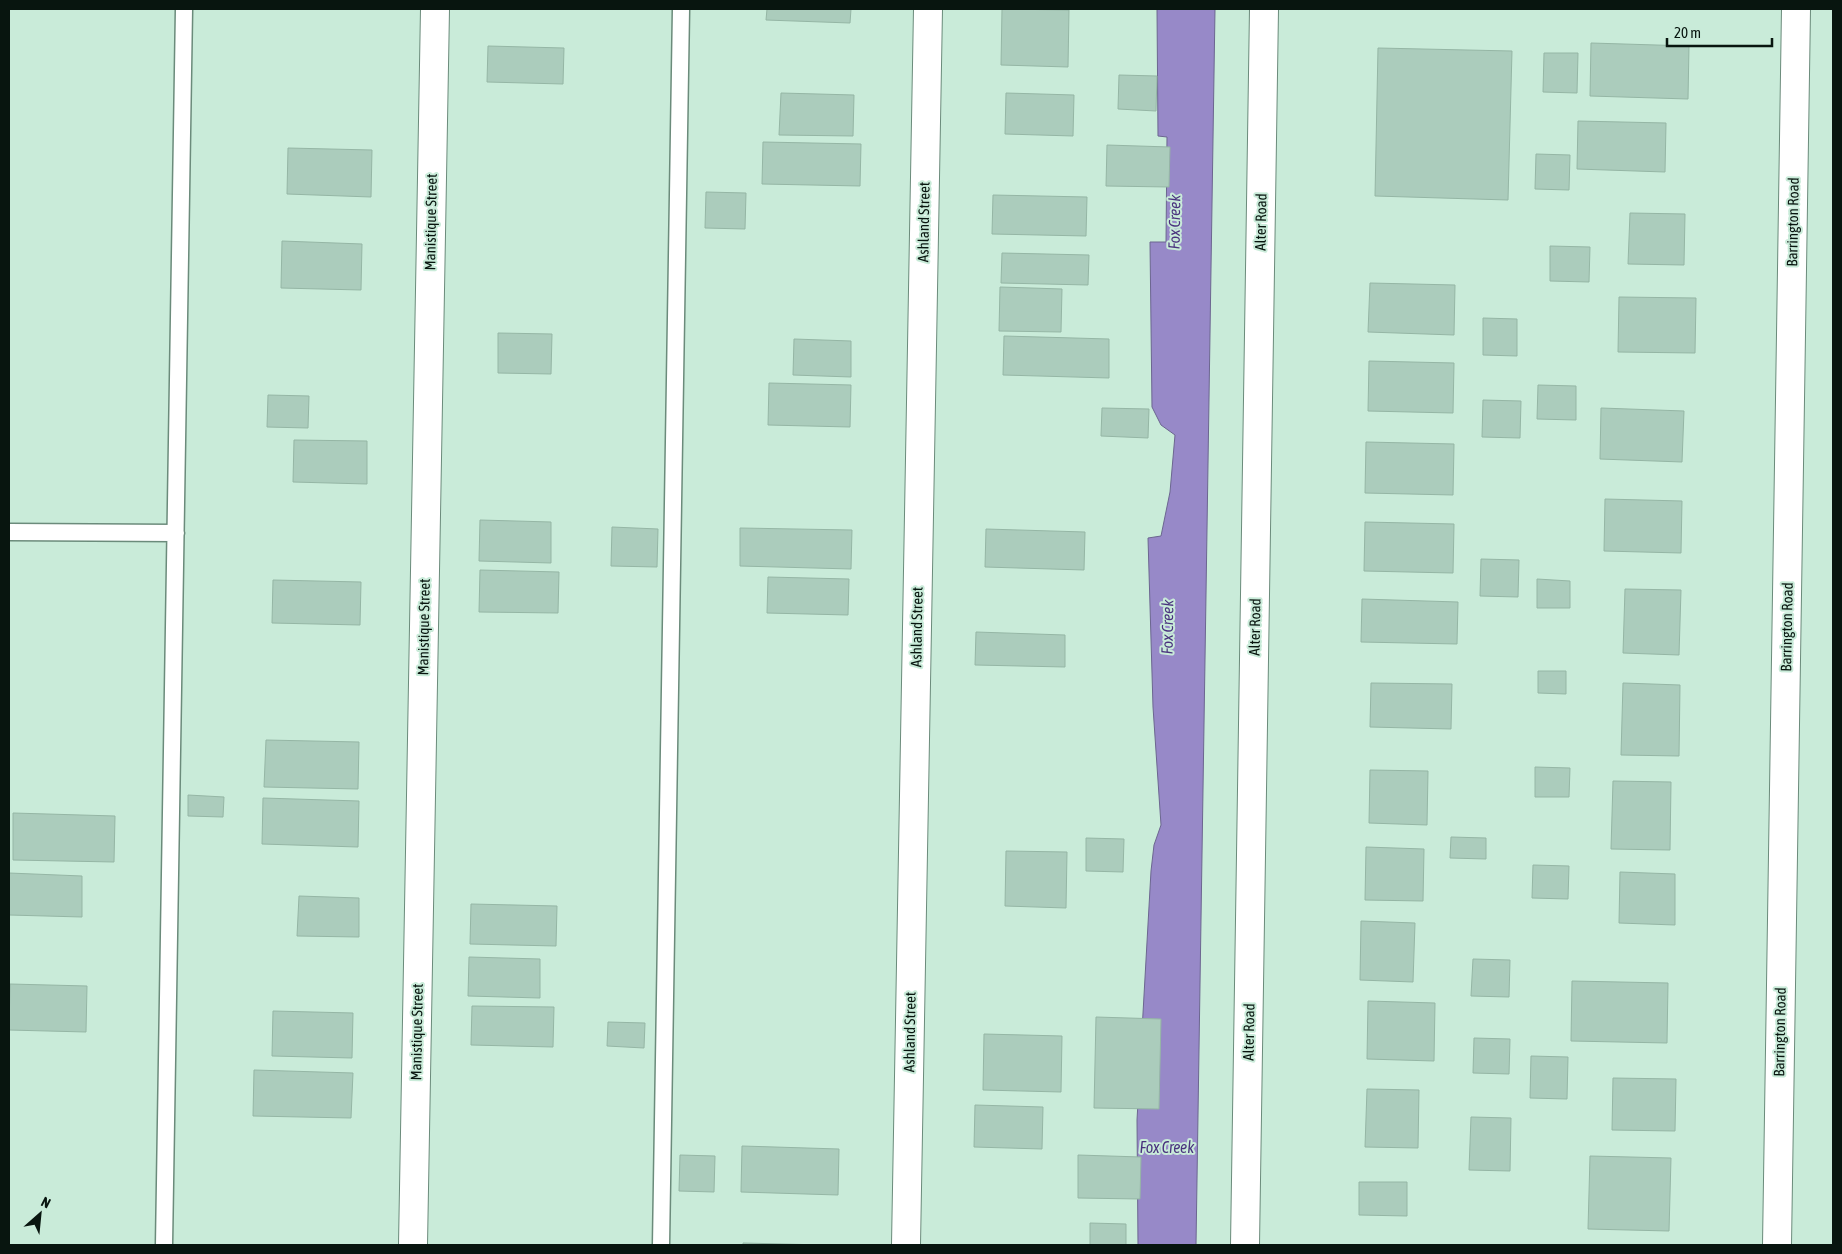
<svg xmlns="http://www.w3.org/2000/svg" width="1842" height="1254" font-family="'Asap Condensed',sans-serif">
<rect width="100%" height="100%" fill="#c9ebd9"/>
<path fill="#9789c8" stroke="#6c6690" d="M1157 9H1215L1196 1245H1138L1137 1120 1151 871 1154 845 1161 825 1153 707 1148 538 1161 536 1170 492 1175 435 1161 425 1152 407 1150 242H1166L1167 137 1158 136Z"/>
<path fill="#abccbc" stroke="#95b6a5" d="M767 9H851L850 23 766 20Z
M1002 9 1069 10 1068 67 1001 65Z
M1591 43 1689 46 1688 99 1590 96Z
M488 46 564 48 563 84 487 82Z
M1378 48 1512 51 1508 200 1375 196Z
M1544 53H1578L1577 93 1543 92Z
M1119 75 1157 76 1156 111 1118 109Z
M781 93 854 95 853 136 779 135Z
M1006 93 1074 95 1073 136 1005 134Z
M1578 121 1666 123 1665 172 1577 169Z
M763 142 861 144 860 186 762 184Z
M1107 145 1170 147 1169 187 1106 186Z
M288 148 372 150 371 197 287 194Z
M1536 154 1570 155 1569 190 1535 189Z
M706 192 746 193 745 229 705 228Z
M993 195 1087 197 1086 236 992 234Z
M1630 213 1685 214 1684 265 1628 264Z
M282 241 362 244 361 290 281 288Z
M1550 246 1590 247 1589 282 1550 281Z
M1002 253 1089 255 1088 285 1001 283Z
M1370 283 1455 285 1454 335 1368 332Z
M1000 287 1062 289 1061 332 999 331Z
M1619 297 1696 298 1695 353 1618 352Z
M1483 318 1517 319V356L1483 355Z
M498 333 552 334 551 374 498 373Z
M1004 336 1109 339V378L1003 375Z
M794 339 851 341V377L793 375Z
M1369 361 1454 363 1453 413 1368 411Z
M769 383 851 385 850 427 768 425Z
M1538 385 1576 386V420L1537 419Z
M268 395 309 396 308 428 267 427Z
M1483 400 1521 401 1520 438 1482 437Z
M1102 408 1149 409 1148 438 1101 436Z
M1601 408 1684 411 1682 462 1600 459Z
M294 440 367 441V484L293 482Z
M1366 442 1454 444 1453 495 1365 493Z
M1605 499 1682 501 1681 553 1604 551Z
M480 520 551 522V563L479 561Z
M1365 522 1454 524 1453 573 1364 571Z
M612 527 658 529 657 567 611 566Z
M740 528 852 530 851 569 740 566Z
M986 529 1085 532 1084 570 985 567Z
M1481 559 1519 560 1518 597 1480 596Z
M480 570 559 572 558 613 479 612Z
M768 577 849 579 848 615 767 613Z
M1537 579 1570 581V608H1537Z
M273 580 361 582 360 625 272 623Z
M1625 589 1681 590 1679 655 1623 653Z
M1362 599 1458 602 1457 644 1361 642Z
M976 632 1065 635V667L975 665Z
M1538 671H1566V694L1538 693Z
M1371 683 1452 684 1451 729 1370 727Z
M1623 683 1680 685 1679 756 1621 755Z
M266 740 359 742 358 789 264 787Z
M1535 767 1570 768 1569 797H1535Z
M1370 770 1428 771 1427 825 1369 823Z
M1613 781 1671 782 1670 850 1611 849Z
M188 795 224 797 223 817 188 816Z
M263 798 359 801 358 847 262 844Z
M13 813 115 816 114 862 13 860Z
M1451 837 1486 838V859L1450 858Z
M1086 838 1124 839 1123 872 1086 871Z
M1366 847 1424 849 1423 901 1365 900Z
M1006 851 1067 852 1066 908 1005 906Z
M1533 865 1569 866 1568 899 1532 898Z
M1620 872 1675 874V925L1619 923Z
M9 873 82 876V917L9 915Z
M299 896 359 898V937L297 936Z
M471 904 557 906 556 946 470 944Z
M1361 921 1415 923 1413 982 1360 980Z
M469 957 540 959V998L468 996Z
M1473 959 1510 960 1509 997 1471 996Z
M1572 981 1668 983 1667 1043 1571 1041Z
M10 984 87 986 86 1032 9 1030Z
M1368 1001 1435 1003 1434 1061 1367 1059Z
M472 1006 554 1007 553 1047 471 1045Z
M273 1011 353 1013 352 1058 272 1056Z
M1096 1017 1161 1019 1159 1109 1094 1108Z
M608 1022 645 1023 644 1048 607 1046Z
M984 1034 1062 1036 1061 1092 983 1090Z
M1474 1038 1510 1039 1509 1074 1473 1073Z
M1531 1056 1568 1057 1567 1099 1530 1098Z
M254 1070 353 1073 351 1118 253 1116Z
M1613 1078 1676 1079 1675 1131 1612 1130Z
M1367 1089 1419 1090 1418 1148 1365 1147Z
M975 1105 1043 1107 1042 1149 974 1147Z
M1471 1117 1511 1118 1510 1171 1469 1170Z
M742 1146 839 1149 838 1195 741 1192Z
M680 1155 715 1156 714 1192 679 1191Z
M1078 1155 1141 1157 1140 1199 1078 1198Z
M1590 1156 1671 1158 1669 1231 1588 1229Z
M1359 1182H1407V1216L1359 1215Z
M1090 1223 1126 1224V1245H1090Z
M743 1243 823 1245H743Z"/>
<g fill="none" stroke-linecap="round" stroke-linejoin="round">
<defs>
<path id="lane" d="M9 532 176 533
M164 1245 184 9
M661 1245 681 9"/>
<path id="street" d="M413 1245 435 9
M906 1245 928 9
M1245 1245 1264 9
M1777 1245 1796 9"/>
</defs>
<use href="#lane" stroke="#6b8b7b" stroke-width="19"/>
<use href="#street" stroke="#6b8b7b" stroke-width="30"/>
<use href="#lane" stroke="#fff" stroke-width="16"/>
<use href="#street" stroke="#fff" stroke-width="28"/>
</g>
<g text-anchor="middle" stroke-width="4" stroke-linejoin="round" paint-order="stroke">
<g font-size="15" fill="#08150f" stroke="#c9ebd9">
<text transform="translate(431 222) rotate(-89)" y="5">Manistique Street</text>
<text transform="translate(924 222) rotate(-89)" y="5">Ashland Street</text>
<text transform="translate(1261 222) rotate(-89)" y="5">Alter Road</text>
<text transform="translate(1793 222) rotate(-89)" y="5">Barrington Road</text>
<text transform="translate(424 627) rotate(-89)" y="5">Manistique Street</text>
<text transform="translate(917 627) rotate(-89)" y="5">Ashland Street</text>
<text transform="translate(1255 627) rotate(-89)" y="5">Alter Road</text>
<text transform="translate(1787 627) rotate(-89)" y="5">Barrington Road</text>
<text transform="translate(417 1032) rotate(-89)" y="5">Manistique Street</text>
<text transform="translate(910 1032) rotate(-89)" y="5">Ashland Street</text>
<text transform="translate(1249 1032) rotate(-89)" y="5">Alter Road</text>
<text transform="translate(1780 1032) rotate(-89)" y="5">Barrington Road</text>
</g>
<g font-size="16" font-style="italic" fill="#4a337e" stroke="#c9ebd9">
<text transform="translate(1174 222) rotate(-89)" y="6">Fox Creek</text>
<text transform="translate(1167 627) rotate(-89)" y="6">Fox Creek</text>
<text x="1167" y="1153">Fox Creek</text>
</g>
</g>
<rect width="1842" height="1254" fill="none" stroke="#08150f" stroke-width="20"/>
<g transform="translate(40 1214) rotate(27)" stroke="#c9ebd9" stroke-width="4" paint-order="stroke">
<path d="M0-4L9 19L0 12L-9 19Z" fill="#08150f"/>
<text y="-8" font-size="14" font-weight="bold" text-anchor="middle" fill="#08150f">N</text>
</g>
<path d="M1667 38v8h105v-8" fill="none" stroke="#08150f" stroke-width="2.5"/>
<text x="1674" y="38" font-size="15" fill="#08150f" stroke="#c9ebd9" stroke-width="4" paint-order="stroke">20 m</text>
</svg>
